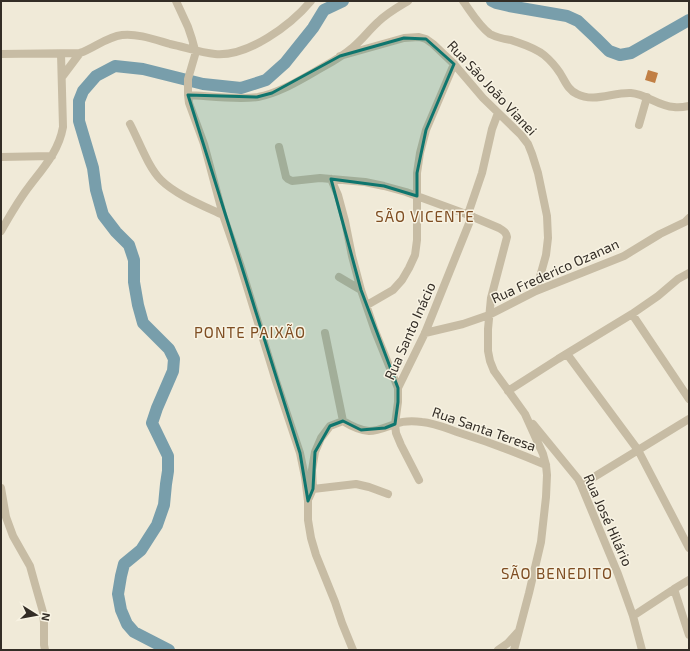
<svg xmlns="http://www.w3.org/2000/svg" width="690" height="651" font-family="'Exo 2',sans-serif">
<rect width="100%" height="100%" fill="#f0ead8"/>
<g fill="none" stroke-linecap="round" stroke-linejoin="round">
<path stroke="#789eab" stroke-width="12" d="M492 1 496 3 509 6 567 16 578 21 596 38 609 51 620 55 631 53 689 20
M169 650 134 632 127 624 121 610 118 594 121 576 124 564 141 550 157 525 164 505 166 484 168 471V456L152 423 157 408 173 371 174 359 169 349 143 323 138 305 134 282V260L129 245 116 232 103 215 96 190 93 168 79 121V101L83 91 96 76 115 66 143 69 203 84 241 88 266 80 285 63 313 28 324 10 343 1"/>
</g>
<path fill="#c17f44" d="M648 70 658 73 655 83 645 80Z"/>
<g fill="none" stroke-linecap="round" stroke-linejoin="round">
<path stroke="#c7bca4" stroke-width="8" d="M176 1 188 27 192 39 195 50V55L188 79V95L189 103 204 144 223 215 240 264 276 381 300 453 305 477 308 501V520L311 538 316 555 335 602 342 623 353 650
M463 1C471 12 479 26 490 34 496 37 504 39 511 40 522 44 534 47 544 55 550 60 556 67 560 73 565 81 568 90 577 94 594 103 613 92 631 93 646 94 658 106 674 107 679 108 684 107 689 106
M1 54 80 53C95 48 106 37 122 35 137 33 156 40 170 44 185 47 200 53 215 54 248 57 291 25 311 1
M340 56 404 38 419 37 426 39 433 44 454 64 483 98 521 135 528 144 532 154 538 173 547 216 548 238 546 255 536 291
M62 77 80 53
M188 95C209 96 237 100 258 97 279 93 298 81 316 71 328 64 342 57 352 48 362 40 369 30 378 22 387 13 398 7 408 1
M130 124C139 141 148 167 161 180 176 195 204 206 223 215
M639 125 647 97
M279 147 286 177 288 179 292 181 320 178 365 182 384 186 406 192 466 214 499 228C504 231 506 232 507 237L491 298 488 329V351L490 361 494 371 525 414 543 454 546 465 547 475 546 497 541 542 529 593 514 650
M1 157 52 156
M331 179 338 195 345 221 352 256 361 290 375 331 398 388
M468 214 482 173 492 129 498 113
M1 231C10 215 20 198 31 184 45 166 59 150 63 127L61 54
M339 277 361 290
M367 305 393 290 402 280 409 268 415 255 417 240V173L420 153 426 130 454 64
M632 314 689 399
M325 333 343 421
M425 333 463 324 489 315 536 291 624 256 660 234 685 222 689 218
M567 354 638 450 689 548
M508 391 558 359 632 314 658 296 678 279 689 273
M533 424 578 479 581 485 618 574 633 616 642 650
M419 480 401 445 396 433 395 424 398 402V388L425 333 472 216
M581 485 689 419
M1 488 6 517 13 536 30 566 35 584 43 612 44 623V645L45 650
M313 489 356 484 369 487 388 494
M309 498 313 489 312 470 315 452 321 438 330 426 343 421C351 426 359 430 369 431 378 431 386 427 395 424 403 421 414 421 422 422 435 423 448 429 460 433 489 442 518 453 546 465
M674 589 689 635
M633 616 674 589 689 580
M498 650 508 643 518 632"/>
</g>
<path fill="#0f766e" fill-opacity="0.2" stroke="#0f766e" stroke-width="3" stroke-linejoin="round" d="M404 38 426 39 454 64 426 130 417 173V196L384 186 331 179 361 290 398 388V402L395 424 385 428 361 430 343 421 330 426 315 452 313 489 308 501 300 453 188 95 257 97 272 93 340 56Z"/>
<g text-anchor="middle" stroke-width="3" stroke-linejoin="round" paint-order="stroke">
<g font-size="14" fill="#332d26" stroke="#f8f3e3">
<text transform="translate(492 88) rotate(47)" y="5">Rua São João Vianei</text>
<text transform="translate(555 271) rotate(-24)" y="5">Rua Frederico Ozanan</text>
<text transform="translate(410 331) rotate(-66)" y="5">Rua Santo Inácio</text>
<text transform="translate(484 429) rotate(19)" y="5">Rua Santa Teresa</text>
<text transform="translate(608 520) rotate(66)" y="5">Rua José Hilário</text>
</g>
<g font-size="15" letter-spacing="1" fill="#7e4d22" stroke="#f8f3e3">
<text x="425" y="222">SÃO VICENTE</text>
<text x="250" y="338">PONTE PAIXÃO</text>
<text x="557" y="579">SÃO BENEDITO</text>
</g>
</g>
<rect width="690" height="651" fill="none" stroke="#332d26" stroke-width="4"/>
<g transform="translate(36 615) rotate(101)" stroke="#f8f3e3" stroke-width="3" paint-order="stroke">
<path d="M0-3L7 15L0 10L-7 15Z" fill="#332d26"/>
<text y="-6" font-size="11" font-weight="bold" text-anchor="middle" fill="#332d26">N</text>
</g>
</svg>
